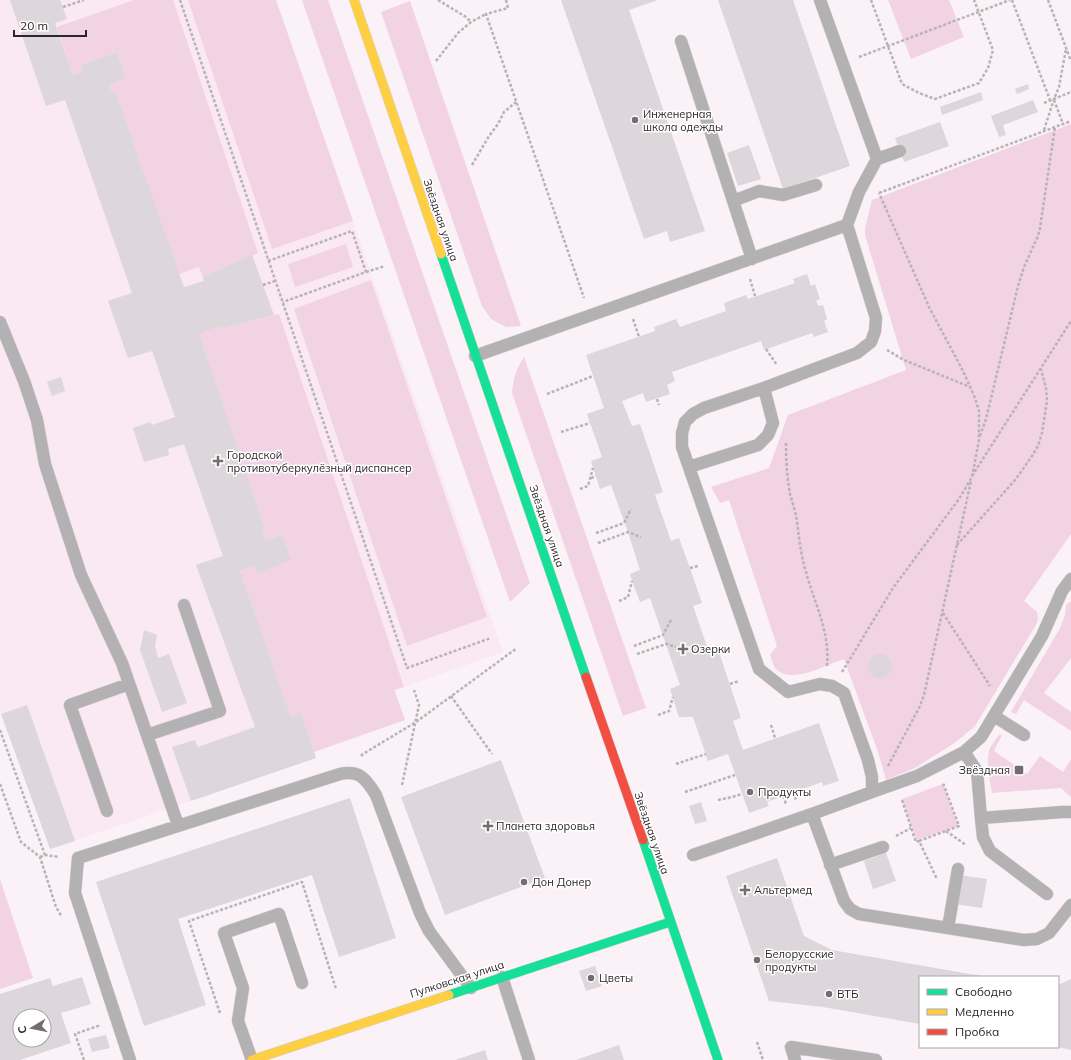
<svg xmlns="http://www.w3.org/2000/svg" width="1071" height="1060" font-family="Mulish,sans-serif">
<rect width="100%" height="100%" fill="#faf2f6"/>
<path fill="#fae8f2" d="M0 0H276L503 652 395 690 405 720 314 752 316 758 50 849 0 710Z"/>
<path fill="#f2d3e4" d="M134 0H173L258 253 203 277 199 267 179 274 116 93 113 94 109 85 126 78 117 52 81 65 83 71 73 75 57 27Z
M188 0H276L353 221 272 249Z
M302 0H328L530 583 510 602Z
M888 0H949L964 37 911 59Z
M410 1 521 326 506 327 491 319 482 306 381 12Z
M1071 124V534L1024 601 1037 612 1038 620 1036 625 975 726 956 742 915 768 886 780 878 752 844 659C825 665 792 685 776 669 773 666 772 659 770 655L777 646 729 500 720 503 711 487 769 468 788 415 906 370 865 235V228L872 200Z
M346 244 353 267 295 287 288 264Z
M371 280 487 617 407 646 294 309Z
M279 314 404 687 394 690 405 720 314 752 301 713 291 717 240 571 254 565 257 572 291 560 282 535 266 541 262 530 265 528 199 334 220 326 221 329Z
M524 357 646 708 623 716 512 393C513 379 516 369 524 357Z
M1071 601V658L1044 693 1071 712V731L1024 700 1016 714 1011 712 1060 628 1065 615 1066 605Z
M999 735H1002L994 751 1027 774 1040 756 1063 772 1071 759V797L1061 788 992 793C990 782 985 759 990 748 992 744 996 739 999 735Z
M943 784 958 826 917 840 902 799Z
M0 879 33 978 0 989Z"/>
<path fill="#ddd6da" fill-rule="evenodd" d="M10 0H60L67 19 55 23 73 75 83 71 81 65 117 52 126 78 109 85 113 94 116 93 184 287 204 281 203 277 252 255 274 315 221 329 220 326 199 334 265 528 262 530 266 541 282 535 291 560 257 573 254 565 240 571 291 717 301 713 316 758 191 801 172 747 195 740 198 747 255 727 196 565 223 556 184 444 168 449 169 455 144 462 133 428 150 422 152 425 175 417 152 351 128 358 108 301 132 293 65 100 46 106Z
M561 0H658L629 10 705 231 670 242 667 231 644 239Z
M718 0H793L850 166 783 189Z
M1028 84 1029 89 1017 94 1015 89Z
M981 92 983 100 942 115 940 107Z
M1033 100 1038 112 1003 125 1006 135 999 137 991 116Z
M940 122 949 146 904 162 895 138Z
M749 145 761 179 738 186 727 153Z
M807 274 811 286 815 284 820 299 816 301 819 306 823 305 827 319 824 321 828 332 814 337 812 333 764 350 761 341 672 372 675 381 667 385 670 394 646 402 643 393 622 401 632 426 640 424 663 492 655 495 671 541 679 538 690 568 702 603 693 606 710 655 719 652 741 718 733 721 743 750 819 723 839 781 823 786 822 782 767 802 769 806 749 813 728 754 708 761 693 717H679L670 689 680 685 650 598 640 602 632 581 630 574 640 570 628 532 611 485 600 489 591 461 602 457 587 414 604 408 586 355 655 331 654 327 676 319 680 327 726 311 724 303 746 295 748 299 795 283 793 279Z
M61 377 65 391 52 396 47 382Z
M144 630 157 635 155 646 158 658 169 654 187 703 162 712 140 650Z
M868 666a12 12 0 1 1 24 0a12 12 0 1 1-24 0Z
M27 705 75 841 50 849 1 714Z
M501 760 545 878 445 915 401 797Z
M350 798 396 938 339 957 312 875 178 919 206 1005 144 1026 96 882Z
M701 802 707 821 695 824 689 806Z
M886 853 896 881 873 889 864 861Z
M777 858 804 936 832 950 987 977H920V1024L823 1007 769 1001 726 876Z
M958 875 987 879 982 908 954 904Z
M595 966 602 986 586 991 579 971Z
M82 977 91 1004 61 1013 71 1043 20 1060H0V994L50 978 53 986ZM20 1016H44V1040H20Z
M1071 979V1050L1058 1047V985Z
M106 1035 110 1048 92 1052 88 1039Z
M619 1045 624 1060H576Z
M485 1050 488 1060H455Z"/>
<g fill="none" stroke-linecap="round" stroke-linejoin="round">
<defs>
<path id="lane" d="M681 41 752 259
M877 159 900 151
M733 201 759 191 783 195 816 185
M0 322 24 381 37 420 45 464 81 575 122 663 147 735
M475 356 847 225 859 192 877 159 820 0
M689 467 758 445 768 435 773 423 764 388
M994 716 1024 735
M964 752 977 771 981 818 1062 812H1071
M872 792 917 776 964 752 981 737 1042 636 1062 591 1071 579
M107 811 70 705 129 684
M812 814 872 792V777L868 760 844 693 832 686 820 684 788 692 759 669 682 447V433L685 422 693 414 704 408 764 388 857 353 871 342 875 331 876 318 847 225
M981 818 983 837 990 851 1047 894
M178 825 147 735 220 711 184 605
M693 855 812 814 844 901 850 909 859 914 1024 940 1037 939 1049 933 1071 905
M830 865 883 847
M948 928 958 869
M502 977 529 1060
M130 1060 75 893 78 858 340 774C360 770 366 779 376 795L420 913 429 931 471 988
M252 1060 238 1021 243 988 224 933 279 914 302 983
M795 1060 791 1047 876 1060"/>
<path id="fast" d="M441 254 586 677
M643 840 718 1060
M449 995 670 922"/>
<path id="slow" d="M354 0 441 254
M252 1060 449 995"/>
<path id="jam" d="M586 677 643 840"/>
</defs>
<use href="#lane" stroke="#d4ced1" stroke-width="13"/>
<use href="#fast" stroke="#d4ced1" stroke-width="10"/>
<use href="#slow" stroke="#d4ced1" stroke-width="10"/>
<use href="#jam" stroke="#d4ced1" stroke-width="10"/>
<path stroke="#b8b3b5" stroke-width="2.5" stroke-dasharray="3 2" stroke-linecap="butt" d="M180 0 407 668 491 638
M438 0 466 17 471 22
M506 0 508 8 486 14 584 298
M871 0 902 84 919 93 935 99 979 83 988 68 993 50 974 0
M1012 0 1050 100
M1048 0 1071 61
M63 7 84 0
M859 57 1010 0
M436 61 458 33 471 22 486 14
M1054 100 1063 124
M1044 103 1071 92
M1044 130 1054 99 1059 87 1066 49
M472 165 489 136 498 124 504 112 516 102
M879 193 1071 121
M268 261 352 231 366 272 283 302
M366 272 385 266
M750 279 755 296
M263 285 275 281
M633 319 639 337
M766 349 777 365
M887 350 904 360 970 387
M547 394 593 376
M657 399 659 405
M561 432 590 423
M980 436 986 419 1018 286 1024 267 1038 236 1040 228 1055 127
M786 443C786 460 787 477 790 494 792 501 794 508 796 515 799 534 800 553 806 572 815 605 830 631 827 666
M972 476 1071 321
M591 478 596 476
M580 489 588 486 593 468
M596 533 624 523 631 509
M598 543 628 532 641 537
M957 545 1016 479 1032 456 1038 446 1042 433 1047 401 1046 388 1041 369
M690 568 698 566
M619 601 628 597 632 581
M943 613 990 686
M634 646 663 635 671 620
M637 654 666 644 683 649
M842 672 893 588 959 499 972 477 979 440V411L975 398 963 371 929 307 879 193
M730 684 739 681
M451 696 492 754
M658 715 669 711 673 697
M771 725 775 738
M0 730 45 855
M361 756 363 754 416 722 517 648
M676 764 706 754
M888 766 920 706 924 695 971 481
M0 784 21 842 40 857 56 907 62 917
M402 785 419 705 414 690
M685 792 735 775
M793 792 796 800
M783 796 786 804
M718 800 732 797 742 794
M902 800 916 842 919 841 937 879
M946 831 966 845
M896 836 911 828
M919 841 959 826 943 783
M40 857 45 855 59 857
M220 1013 189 921 302 882 336 989
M757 1042 763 1060
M84 1060 75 1034 101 1025"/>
<use href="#lane" stroke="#b4b1b3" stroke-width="12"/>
<use href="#fast" stroke="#16e098" stroke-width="9"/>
<use href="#slow" stroke="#ffcf43" stroke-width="9"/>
<use href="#jam" stroke="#f24e42" stroke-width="9"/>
</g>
<g fill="#736c70" stroke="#fff" stroke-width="1.5">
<circle cx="635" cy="120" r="4"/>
<path d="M216 455h4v4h4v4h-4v4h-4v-4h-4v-4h4z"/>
<path d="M681 643h4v4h4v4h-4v4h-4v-4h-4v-4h4z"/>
<rect x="1014" y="765" width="10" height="10" rx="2"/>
<circle cx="750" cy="792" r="4"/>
<path d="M486 820h4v4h4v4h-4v4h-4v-4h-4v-4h4z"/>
<circle cx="524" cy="882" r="4"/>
<path d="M743 884h4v4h4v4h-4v4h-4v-4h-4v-4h4z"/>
<circle cx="757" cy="960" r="4"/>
<circle cx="591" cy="978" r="4"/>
<circle cx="829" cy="994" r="4"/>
</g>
<g text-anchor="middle" stroke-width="3" stroke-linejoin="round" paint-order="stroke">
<g font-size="11" fill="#2b2428" stroke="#fff" text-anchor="start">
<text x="643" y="118">Инженерная<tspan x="643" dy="13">школа одежды</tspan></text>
<text x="227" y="459">Городской<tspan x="227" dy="13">противотуберкулёзный диспансер</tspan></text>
<text x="691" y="653">Озерки</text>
<text x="1010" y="774" text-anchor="end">Звёздная</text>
<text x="758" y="796">Продукты</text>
<text x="496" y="830">Планета здоровья</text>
<text x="532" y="886">Дон Донер</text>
<text x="754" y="894">Альтермед</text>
<text x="765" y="958">Белорусские<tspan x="765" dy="13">продукты</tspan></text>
<text x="599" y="982">Цветы</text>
<text x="837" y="998">ВТБ</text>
</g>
<g font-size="11" fill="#2b2428" stroke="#fff">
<text transform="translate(441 220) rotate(71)" y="4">Звёздная улица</text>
<text transform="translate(547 526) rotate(71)" y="4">Звёздная улица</text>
<text transform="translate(652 833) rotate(71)" y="4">Звёздная улица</text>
<text transform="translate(457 979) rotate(-18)" y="4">Пулковская улица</text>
</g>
</g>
<rect x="919" y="976" width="140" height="72" fill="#ffffff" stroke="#aaa7a9"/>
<rect x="927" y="989" width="20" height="6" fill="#16e098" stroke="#aaa7a9"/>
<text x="955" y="996" font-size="12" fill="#2b2428">Свободно</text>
<rect x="927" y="1009" width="20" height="6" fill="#ffcf43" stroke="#aaa7a9"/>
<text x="955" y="1016" font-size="12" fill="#2b2428">Медленно</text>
<rect x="927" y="1029" width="20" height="6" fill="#f24e42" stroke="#aaa7a9"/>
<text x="955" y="1036" font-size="12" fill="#2b2428">Пробка</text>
<g transform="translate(32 1028) rotate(260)"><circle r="19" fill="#ffffff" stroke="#aaa7a9"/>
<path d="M0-3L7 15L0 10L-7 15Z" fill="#736c70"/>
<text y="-6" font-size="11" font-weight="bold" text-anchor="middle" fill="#2b2428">С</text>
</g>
<path d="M14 30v6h72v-6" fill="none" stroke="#2b2428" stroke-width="2"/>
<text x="20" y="30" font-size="12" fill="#2b2428" stroke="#ffffff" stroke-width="3" paint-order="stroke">20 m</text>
</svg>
